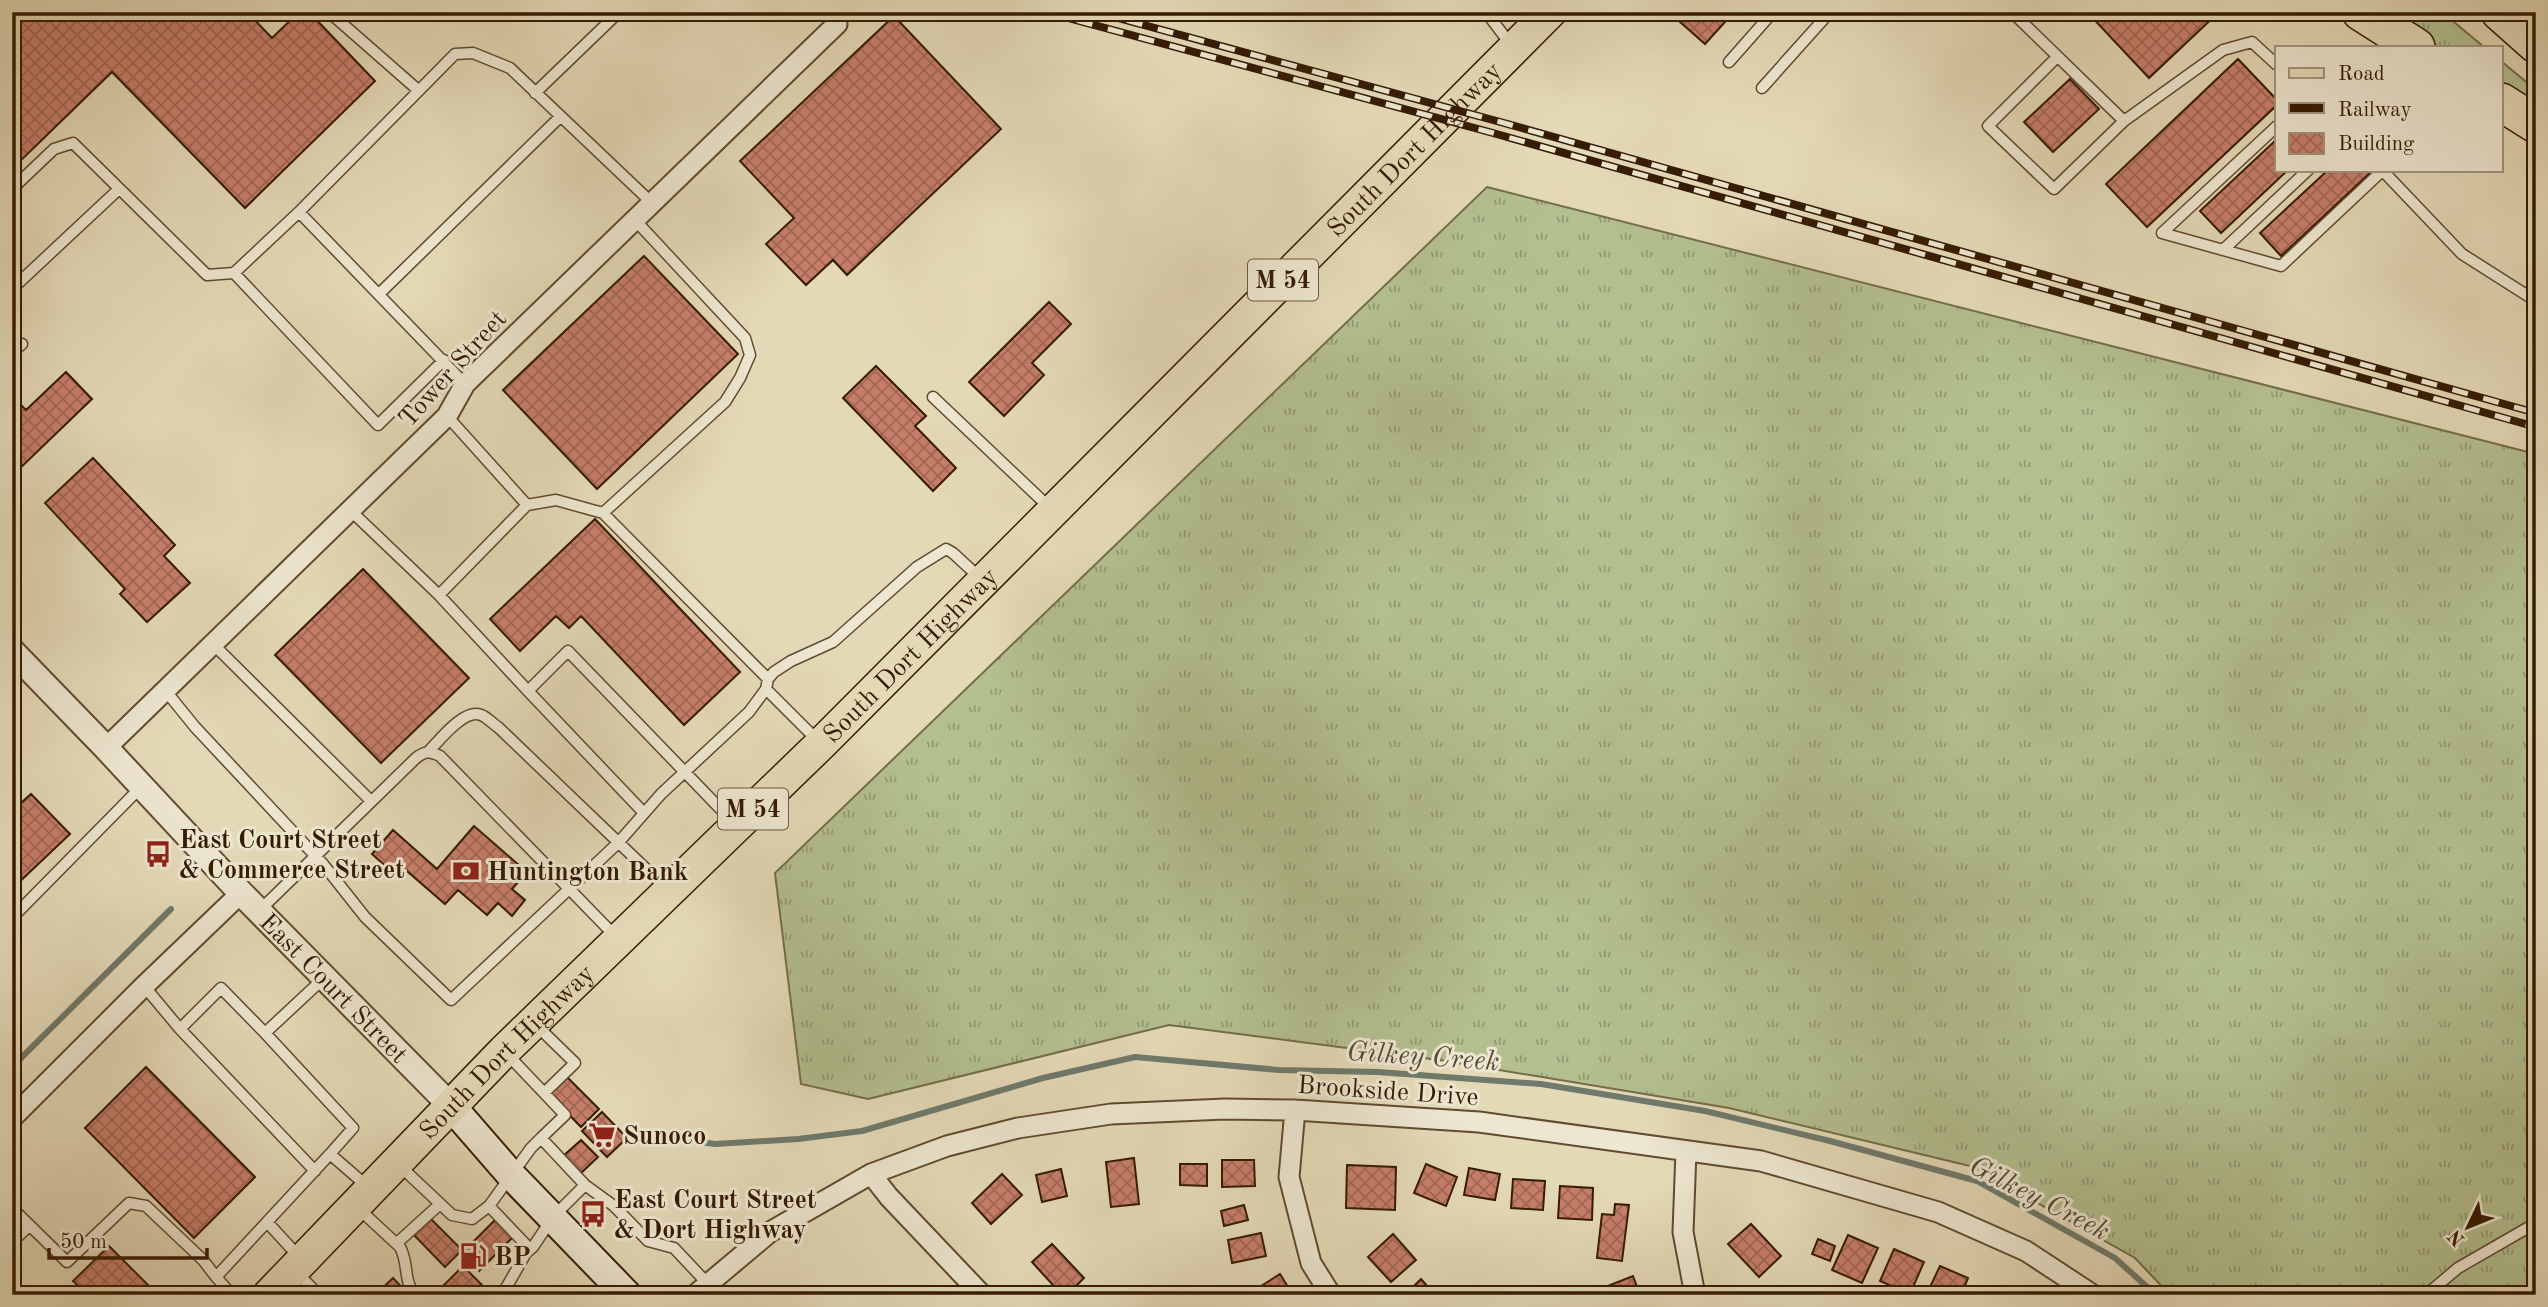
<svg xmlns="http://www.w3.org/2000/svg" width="2548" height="1307" font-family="'Old Standard TT',serif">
<defs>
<pattern id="grass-tufts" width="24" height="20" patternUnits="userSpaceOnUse" patternTransform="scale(1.75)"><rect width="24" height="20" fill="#b3bf8f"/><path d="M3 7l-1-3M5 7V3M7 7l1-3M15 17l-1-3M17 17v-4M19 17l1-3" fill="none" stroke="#929a72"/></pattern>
<pattern id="building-cross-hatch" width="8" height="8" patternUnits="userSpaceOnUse" patternTransform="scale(1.75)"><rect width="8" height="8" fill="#c77e69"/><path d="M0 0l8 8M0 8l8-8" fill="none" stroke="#a26654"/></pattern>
</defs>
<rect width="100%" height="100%" fill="#e4d9b7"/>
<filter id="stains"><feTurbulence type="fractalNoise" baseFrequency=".00286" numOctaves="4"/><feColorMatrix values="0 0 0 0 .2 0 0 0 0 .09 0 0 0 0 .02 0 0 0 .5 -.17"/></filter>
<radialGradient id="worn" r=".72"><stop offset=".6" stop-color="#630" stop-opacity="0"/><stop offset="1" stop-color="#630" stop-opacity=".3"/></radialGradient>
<path fill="url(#grass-tufts)" stroke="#746d48" stroke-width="2" d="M2384 12H2442L2484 47H2439Z
M2501 61 2536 90V110L2501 87Z
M1487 187 2536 454V1295H2170L2135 1258 1974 1167 1729 1108 1439 1060 1169 1025 868 1099 801 1084 775 873Z"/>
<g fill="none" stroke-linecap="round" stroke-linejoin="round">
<path stroke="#6f7a6c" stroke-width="6" d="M12 1067 171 909
M653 1136 715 1144 798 1139 862 1131 1043 1078 1135 1057 1279 1070 1378 1072 1541 1084 1705 1111 1830 1141 1977 1181 2115 1258 2156 1295"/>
</g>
<path fill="url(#building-cross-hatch)" stroke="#351b01" stroke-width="2" d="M12 12H247L272 38 299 12H309L375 81 245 208 112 72 12 169Z
M1673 12H1734L1705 44 1671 14Z
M2087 12H2219L2149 78Z
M894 16 1001 129 847 275 833 260 806 285 766 244 794 218 740 161Z
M2238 59 2277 100V105L2147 227 2106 184Z
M2070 79 2099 109 2053 152 2024 122Z
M2277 139V170H2288L2221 233 2200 211Z
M2328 170H2373L2281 256 2260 233Z
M644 256 738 354 597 489 503 390Z
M1049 302 1071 324 1032 363 1044 375 1004 416 969 382Z
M876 366 926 416 915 426 956 468 933 491 843 398Z
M66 372 92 399 12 476V396L26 410Z
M93 458 175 545 164 556 190 583 147 622 120 594 125 589 45 503Z
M595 519 740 672 684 725 581 616 569 628 556 616 520 651 490 619Z
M363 569 469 678 381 763 275 655Z
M31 794 70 834 12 889V811Z
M474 826 527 872 512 889 525 900 512 916 498 903 487 915 458 890 445 904 401 866 394 874 372 854 393 830 437 869Z
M146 1067 255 1177 194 1238 85 1128Z
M565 1075 599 1109 581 1127 547 1092Z
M602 1112 627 1138 607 1157 582 1131Z
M581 1140 598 1157 580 1174 563 1156Z
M1134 1158 1139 1204 1111 1207 1106 1162Z
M1222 1160H1254L1255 1186 1222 1187Z
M1180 1164H1207V1186L1180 1185Z
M1426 1164 1457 1177 1446 1206 1414 1193Z
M1347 1165 1396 1167 1395 1210 1346 1208Z
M1469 1168 1500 1174 1495 1200 1464 1195Z
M1061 1169 1067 1196 1042 1202 1036 1175Z
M1002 1174 1022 1195 991 1224 972 1203Z
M1513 1179 1545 1181 1543 1210 1511 1208Z
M1560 1186 1593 1188 1592 1220 1558 1218Z
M1615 1204 1629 1205 1622 1261 1597 1258 1602 1214 1614 1215Z
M1244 1205 1248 1220 1224 1226 1221 1211Z
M429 1217 462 1250 445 1267 412 1233Z
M495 1220 513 1237 479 1271 461 1254Z
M1751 1224 1781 1256 1759 1277 1728 1244Z
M1261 1233 1266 1256 1232 1263 1228 1240Z
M1393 1234 1416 1260 1391 1282 1368 1257Z
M1848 1235 1878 1248 1862 1283 1832 1270Z
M1818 1239 1835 1246 1830 1261 1812 1254Z
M1052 1244 1084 1278 1067 1295H1062L1032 1262Z
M109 1246 158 1295H84L86 1293 73 1281Z
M1894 1249 1924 1262 1910 1294 1880 1281Z
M463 1266 485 1288 477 1295H434Z
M1940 1266 1968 1278 1961 1295H1941L1929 1289Z
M1280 1274 1293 1295H1247Z
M1633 1276 1640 1295H1608L1605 1287Z
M393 1278 409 1295H375Z
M1421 1279 1435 1295H1409L1407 1293Z
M1989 1286 2004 1295H1984Z"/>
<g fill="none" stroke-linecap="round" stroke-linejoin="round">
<defs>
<path id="service" d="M329 12 418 90
M1486 12 1511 45
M2012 12 2124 121 2223 50 2252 42 2277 65
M2057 57 1988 126 2054 189 2124 121
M1729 62 1773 12
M1762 88 1830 12
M535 93 619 12
M2277 126 2162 233 2281 266 2383 170
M2382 170 2462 254 2536 301
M12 189 54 149 73 143 207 275 234 273 299 212 455 54 473 53 510 68 652 203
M299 212 465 384
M2223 250 2308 170
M234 273 378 425 444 360
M12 289 119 189
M379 294 560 117
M12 353 22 344
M933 397 1050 508
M447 416 527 505 556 500 603 513 725 402 740 378 750 355 745 338 635 220
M350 510 439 595 528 691
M603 513 768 679
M439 595 527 505
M213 644 371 801
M766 689 818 741
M165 690 195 727 323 864 365 917 451 1000 618 843 661 794 749 712 766 689 768 679 774 672 791 661 833 642 917 567 946 549 953 553 980 578
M428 752C439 741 464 708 481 715 487 717 493 724 499 728L666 888
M644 813 528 691 568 651 734 823
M259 911 416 758C425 751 430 751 440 756L616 937
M12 918 141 787
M324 978 265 1033 353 1128 330 1154
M144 986 180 1029 221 988 265 1033
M536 1025 575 1063 544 1093
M180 1029 315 1171
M506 1053 565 1115 541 1138
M399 1165 452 1215 472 1219 489 1206
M585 1185 614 1206 648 1241 674 1248 707 1283
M12 1208 67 1262 129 1203 146 1206 203 1260 216 1277
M359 1209 400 1247C409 1263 403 1281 415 1295
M12 1242 29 1226
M397 1243 440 1204
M300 1258 267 1222 330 1154 368 1187
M297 1273 319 1295
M232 1295 216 1277 267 1222
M502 1295 526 1253 533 1247 553 1217 585 1185 541 1138 531 1148 489 1206 530 1249
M2426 1295 2458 1268 2536 1223"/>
<path id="minor" d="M106 748 447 416 465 384 837 24
M1295 1110 1289 1177 1311 1263 1331 1295
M12 1118 144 986 241 893
M1686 1151 1683 1232 1695 1295
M871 1174 889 1197 982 1295
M695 1295 770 1232 871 1174 947 1146 1018 1128 1111 1114 1225 1109 1295 1110 1479 1122 1761 1161 1938 1212 2026 1251 2093 1295"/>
<g id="tertiary">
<path id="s1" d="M12 651 106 748 241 893 451 1106"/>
</g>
<path id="secondary" d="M451 1106 511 1175 627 1295"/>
<g id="primary">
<path id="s2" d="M269 1295 504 1051 823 742 1550 12"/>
</g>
<path id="motorway" d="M2361 12 2416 47
M2500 12 2536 44
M2501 102 2536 124"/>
</defs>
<use href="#service" stroke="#614a2e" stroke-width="13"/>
<use href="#minor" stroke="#614a2e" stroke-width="23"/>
<use href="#tertiary" stroke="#614a2e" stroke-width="28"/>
<use href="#secondary" stroke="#351b01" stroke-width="32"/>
<use href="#primary" stroke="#351b01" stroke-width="35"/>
<use href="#motorway" stroke="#351b01" stroke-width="40"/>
<use href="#service" stroke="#ede6d0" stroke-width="10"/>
<use href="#minor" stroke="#ede6d0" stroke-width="19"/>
<use href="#tertiary" stroke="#ede6d0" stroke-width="24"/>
<use href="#secondary" stroke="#ede6d0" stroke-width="28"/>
<use href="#primary" stroke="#e4d9b7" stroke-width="32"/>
<use href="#motorway" stroke="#e4d9b7" stroke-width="37"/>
<defs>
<path id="rail" d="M1046 12 1493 133 2536 427
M1096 12 1504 123 2536 413"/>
</defs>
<use href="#rail" stroke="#351b01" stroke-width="8"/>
<use href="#rail" stroke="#ede6d0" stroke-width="5" stroke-dasharray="16" stroke-linecap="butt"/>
</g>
<defs>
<symbol id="bus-bare" viewBox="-9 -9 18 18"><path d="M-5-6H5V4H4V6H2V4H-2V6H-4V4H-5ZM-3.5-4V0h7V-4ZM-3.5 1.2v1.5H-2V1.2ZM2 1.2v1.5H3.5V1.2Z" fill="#8f2418" stroke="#ede6d0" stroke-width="2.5" paint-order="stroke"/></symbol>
<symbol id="bank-bare" viewBox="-9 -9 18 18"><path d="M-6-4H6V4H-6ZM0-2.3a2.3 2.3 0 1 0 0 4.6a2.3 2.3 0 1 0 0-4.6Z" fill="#8f2418" stroke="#ede6d0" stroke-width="2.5" paint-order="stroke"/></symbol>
<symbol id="supermarket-bare" viewBox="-9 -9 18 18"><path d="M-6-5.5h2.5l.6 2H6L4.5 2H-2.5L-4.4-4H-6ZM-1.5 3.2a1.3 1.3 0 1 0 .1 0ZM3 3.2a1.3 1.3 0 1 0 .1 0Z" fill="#8f2418" stroke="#ede6d0" stroke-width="2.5" paint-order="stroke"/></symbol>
<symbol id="fuel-bare" viewBox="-9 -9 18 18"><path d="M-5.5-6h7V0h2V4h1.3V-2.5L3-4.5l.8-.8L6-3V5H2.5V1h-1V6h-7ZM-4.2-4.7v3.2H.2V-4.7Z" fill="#8f2418" stroke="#ede6d0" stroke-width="2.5" paint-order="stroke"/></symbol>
</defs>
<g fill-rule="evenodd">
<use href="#bus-bare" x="139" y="835" width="38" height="38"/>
<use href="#bank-bare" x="447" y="852" width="38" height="38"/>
<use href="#supermarket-bare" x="583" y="1116" width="38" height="38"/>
<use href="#bus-bare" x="574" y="1195" width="38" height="38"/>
<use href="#fuel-bare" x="454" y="1237" width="38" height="38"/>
</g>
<g text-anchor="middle" stroke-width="6" stroke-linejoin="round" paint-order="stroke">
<g fill="#ede6d0" stroke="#6c583f" stroke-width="2">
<rect x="1248" y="259.5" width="70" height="41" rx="5"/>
<rect x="718" y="788.5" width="70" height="41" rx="5"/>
</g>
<g font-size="24" font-weight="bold" fill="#351b01">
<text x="1283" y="288">M 54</text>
<text x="753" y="817">M 54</text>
</g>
<g font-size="26" fill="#351b01" stroke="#ede6d0">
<text dy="9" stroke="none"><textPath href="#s2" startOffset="1620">South Dort Highway</textPath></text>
<text transform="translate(452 368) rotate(-48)" y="9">Tower Street</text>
<text dy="9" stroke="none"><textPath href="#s2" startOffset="906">South Dort Highway</textPath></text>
<text dy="9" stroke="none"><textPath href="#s1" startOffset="466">East Court Street</textPath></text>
<text dy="9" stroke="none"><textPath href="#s2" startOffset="340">South Dort Highway</textPath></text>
<text transform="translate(1388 1090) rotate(4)" y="9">Brookside Drive</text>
</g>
<g font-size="26" font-weight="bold" fill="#351b01" stroke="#ede6d0" text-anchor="start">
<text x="179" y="848">East Court Street<tspan x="179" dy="30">&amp; Commerce Street</tspan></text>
<text x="487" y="880">Huntington Bank</text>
<text x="623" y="1144">Sunoco</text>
<text x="614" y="1208">East Court Street<tspan x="614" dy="30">&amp; Dort Highway</tspan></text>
<text x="494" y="1265">BP</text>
</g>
<g font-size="28" font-style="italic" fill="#524a36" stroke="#ede6d0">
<text transform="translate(1423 1055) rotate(4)" y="10">Gilkey Creek</text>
<text transform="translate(2040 1197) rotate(27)" y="10">Gilkey Creek</text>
</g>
</g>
<rect width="2548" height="1307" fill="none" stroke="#e4d9b7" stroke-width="42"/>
<rect x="14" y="14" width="2520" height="1279" fill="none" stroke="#351b01" stroke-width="3.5"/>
<rect x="21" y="21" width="2506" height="1265" fill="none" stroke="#351b01" stroke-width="2"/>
<rect x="2275" y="46" width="228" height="126" fill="#ede6d0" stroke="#a3957d" stroke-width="2"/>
<rect x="2289" y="68" width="35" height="10" fill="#e4d9b7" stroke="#a3957d" stroke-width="2"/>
<text x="2338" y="80" font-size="21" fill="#351b01">Road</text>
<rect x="2289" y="103" width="35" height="10" fill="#351b01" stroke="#a3957d" stroke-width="2"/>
<text x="2338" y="116" font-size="21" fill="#351b01">Railway</text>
<rect x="2289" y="133" width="35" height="21" fill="url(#building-cross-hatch)" stroke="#a3957d" stroke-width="2"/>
<text x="2338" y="150" font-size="21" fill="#351b01">Building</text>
<g transform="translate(2468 1227) rotate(227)" stroke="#ede6d0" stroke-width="5" paint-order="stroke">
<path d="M0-5L12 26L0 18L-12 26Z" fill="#351b01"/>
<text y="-10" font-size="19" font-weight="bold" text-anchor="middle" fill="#351b01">N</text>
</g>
<path d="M49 1248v10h158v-10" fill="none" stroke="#351b01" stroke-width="3.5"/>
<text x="60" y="1248" font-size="21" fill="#351b01" stroke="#ede6d0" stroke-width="5" paint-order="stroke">50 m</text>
<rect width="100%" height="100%" filter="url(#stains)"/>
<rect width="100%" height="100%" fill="url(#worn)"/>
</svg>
